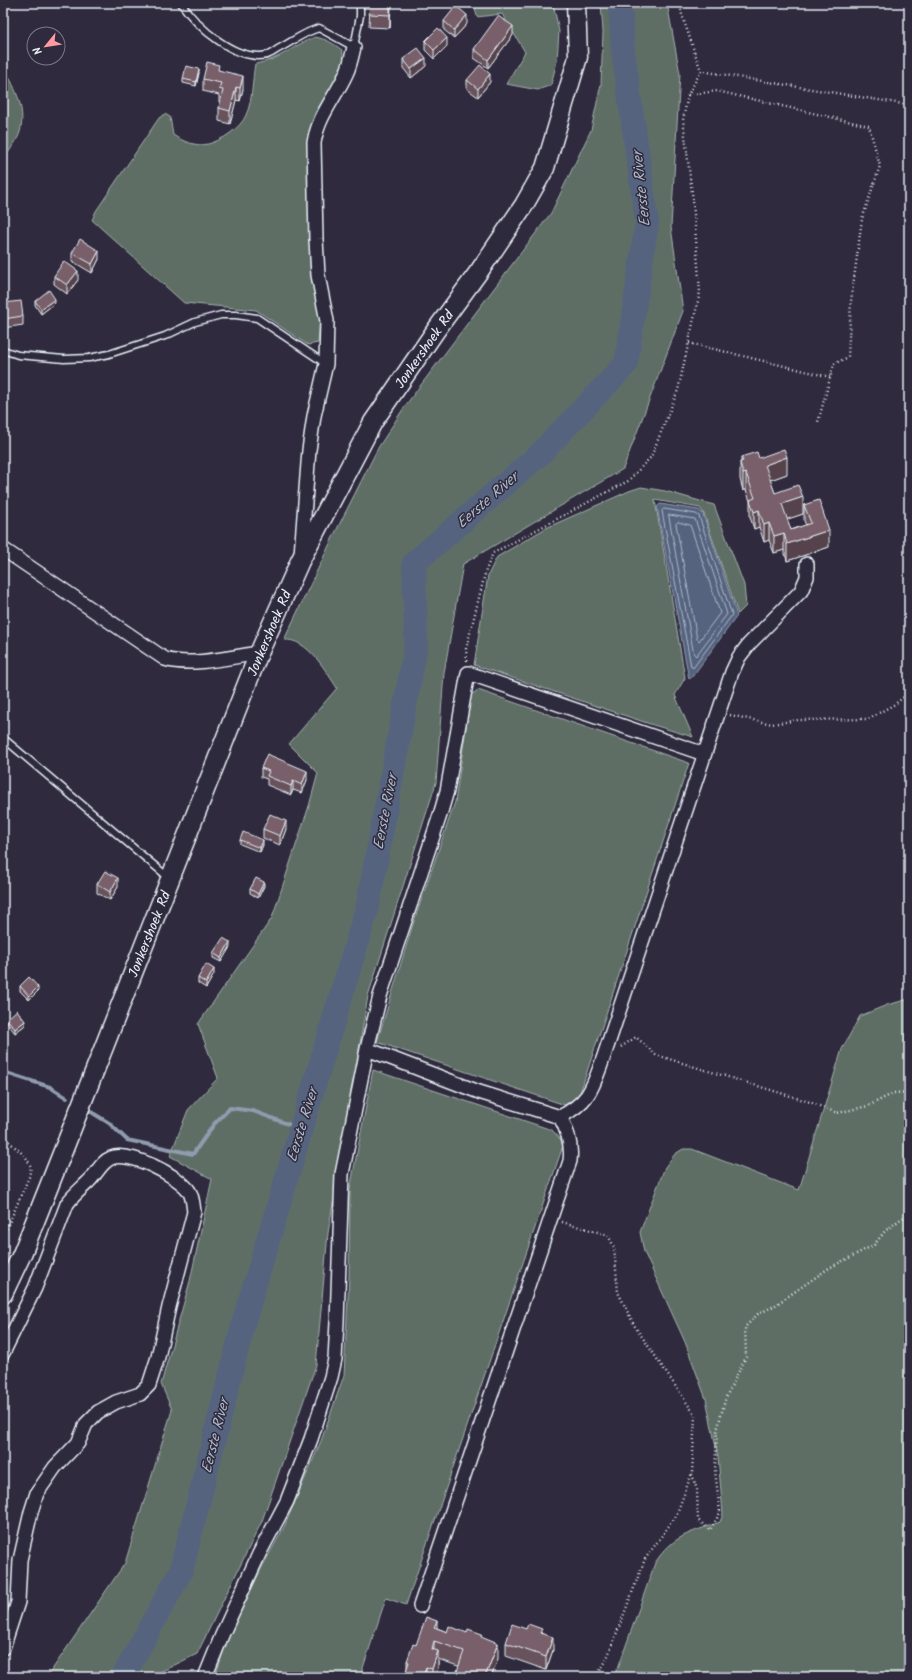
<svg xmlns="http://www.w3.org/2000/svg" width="912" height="1680" font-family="Kalam,sans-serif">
<rect width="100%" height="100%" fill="#2f2a3d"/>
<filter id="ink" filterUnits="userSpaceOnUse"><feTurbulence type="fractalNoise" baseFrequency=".025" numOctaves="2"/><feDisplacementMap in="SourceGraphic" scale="8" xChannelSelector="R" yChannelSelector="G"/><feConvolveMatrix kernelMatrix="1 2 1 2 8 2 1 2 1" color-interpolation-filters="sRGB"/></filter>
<g filter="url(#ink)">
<path fill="#5e6e65" stroke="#a3b0ae" d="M474 3H553L559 31 557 61 551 85 538 90 506 84 525 52 502 14 477 17Z
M601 3H667L680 74 671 227 683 311 623 469 463 564 444 673 436 783 368 996 328 1233 316 1365 262 1521 197 1654 150 1677H47L125 1563 172 1410 161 1384 190 1281 212 1179 170 1156 188 1110 218 1078 198 1024 272 918 309 806 318 773 289 744 337 688C326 671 307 638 284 640L335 533 378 448 405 406 551 213 591 130 601 84 603 32Z
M315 37C326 39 333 43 342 50L344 60 332 86 315 113 309 133V224L312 278 320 318 318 343 308 345 256 310 184 303 92 220 96 211 159 118 165 114 170 117 173 135C182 141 196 147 208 144 221 141 241 128 246 115 253 100 252 80 255 64 281 60 291 46 315 37Z
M3 64C13 86 27 107 20 132 18 139 12 147 8 153L3 150Z
M641 487 665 491 714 505 744 585 746 606 738 614 704 514 700 508 655 500 685 678 675 695 693 737 650 724 474 665 488 575 497 557 546 528 629 491Z
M478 690 689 763 579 1096 565 1105 377 1042 413 924 455 802 471 695Z
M909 999V1677H612L618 1668 655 1563C673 1535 690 1533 720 1522L723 1514 718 1457 706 1399 685 1342 644 1252 640 1232 665 1167 675 1154 683 1149H692L799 1190 842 1049 860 1016 887 1005Z
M373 1070 552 1130 564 1143 406 1605 386 1598 360 1677H215L227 1641 261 1569 284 1527 321 1441 344 1375 349 1277 350 1189Z"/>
<path fill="#55647f" stroke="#909caf" d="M660 504 699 510 703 514 737 616 692 677 689 679 657 507Z"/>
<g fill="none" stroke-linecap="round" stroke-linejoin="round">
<path stroke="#adb9c8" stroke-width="1" d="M664 509 696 514 699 516 732 615 693 668 691 666 662 511Z
M669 515 695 519 727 614 696 656 694 654Z
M678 522 690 525 720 613 699 641 697 639 676 524Z"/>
<path stroke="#909caf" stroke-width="4" d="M3 1072 50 1087 67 1098
M88 1110 109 1123 127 1140 193 1154 214 1124 230 1108 253 1111 301 1129"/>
<path stroke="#55647f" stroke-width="24" d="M123 1677 181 1571 245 1317 368 905 416 645 414 563 540 454 626 364 647 222 623 51 620 3"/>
<defs>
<path id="lane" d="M181 3C197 27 236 62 267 55 271 54 275 51 278 49 292 42 304 32 319 28L354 47 360 16V3
M3 350 18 355 64 359 89 358 109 354 165 336 195 322 221 315H236L257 318 326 364
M3 738 168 877"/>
<path id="street" d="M3 549 165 659C191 667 232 657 259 653
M301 555 309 450 314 416 326 364 327 321 318 275 316 239 314 143C318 116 335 98 346 74 350 66 352 56 354 47
M367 1049 479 1092 560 1117C590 1101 592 1089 603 1059L732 672 739 657 749 644 801 591 807 577V564
M3 1353 35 1288 67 1204C73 1195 80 1190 88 1182 96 1175 101 1162 111 1158 129 1150 179 1176 189 1191 193 1197 193 1205 194 1212L169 1307 158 1357 149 1385 140 1394 116 1402 98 1412 86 1424 78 1443 55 1467 37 1493 31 1512 20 1560 18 1602 3 1648
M420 1606 570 1161C572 1146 568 1131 560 1117
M205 1677 222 1635 259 1554 287 1501 311 1439 331 1377 335 1359 337 1322 342 1174 367 1049 380 996 440 815 447 791 468 673 704 754"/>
<path id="secondary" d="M3 1294 22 1254 65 1146 259 653 300 561 373 422 436 330 480 270 524 205 545 168 578 57 576 3"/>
</defs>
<use href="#lane" stroke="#e8f1f8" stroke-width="9"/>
<use href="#street" stroke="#e8f1f8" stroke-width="16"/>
<use href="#secondary" stroke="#e8f1f8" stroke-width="21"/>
<path stroke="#e8f1f8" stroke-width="2.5" stroke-dasharray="1 3" stroke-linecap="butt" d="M701 71 909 105
M688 95 717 91 869 126 880 166 862 219 851 301 848 357 834 364 818 422
M689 343 830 377
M467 661 466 649 486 570 493 553 628 481 651 457 678 390 700 292 693 201 683 120 688 95 701 71 682 15 680 3
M730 715 772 724 798 720 868 719 895 704 909 693
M621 1047 636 1037 656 1055 810 1102 837 1113 868 1106 894 1093 909 1092
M3 1136 26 1157 31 1167 29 1177 3 1237
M562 1222 608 1235 614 1247 618 1292 634 1325 695 1415 692 1473 676 1516 645 1559 606 1661 596 1677
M692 1474 697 1490 698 1520 710 1530 720 1513 715 1470 717 1430 726 1397 746 1357 745 1327 758 1314 774 1306 829 1268 874 1245 885 1231 902 1218 909 1216"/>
<use href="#lane" stroke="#2f2a3d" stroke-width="6"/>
<use href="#street" stroke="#2f2a3d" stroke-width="13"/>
<use href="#secondary" stroke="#2f2a3d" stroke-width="18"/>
</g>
<path fill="#67525c" stroke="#e8f1f8" d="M370 3H391L390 28 369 27Z
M444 21 467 24 454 38 444 30Z
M513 35 488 68 474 58V49Z
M425 41 447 46 434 59 425 50Z
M403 59 426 66 411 78 403 68Z
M219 70 243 89 240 101 236 100 230 124 219 121V108L220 102H219V95L203 91V79Z
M199 73 196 86 183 83V79Z
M467 80 490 82 478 97 467 89Z
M72 253 99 259 92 273 72 261Z
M54 276 78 280 67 294 54 284Z
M35 301 55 303 41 314 35 305Z
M3 303 23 316V325L3 328Z
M741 457 759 458 787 474 770 480 775 493 803 514 787 519 791 530 806 525 804 521V505L829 547 787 561 784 550 774 553 769 540 764 542 759 527 754 529 750 517V501L746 490 743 491 740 479V462H741Z
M261 768 307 780 302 793 293 790 291 795 267 785V779L261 777Z
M263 829H286L280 845 263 838Z
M240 840 263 845 260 852 240 844Z
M97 884 118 887 110 900 97 893Z
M264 886 258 898 250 893V889Z
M230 947 221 962 213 958V953Z
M214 974 206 988 198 983V978Z
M20 986 38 991 29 1000 20 991Z
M7 1019 25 1025 15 1033 7 1023Z
M437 1628 447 1632 467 1633 482 1637 498 1659 458 1666 438 1659V1668L435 1677H404L407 1668V1661L416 1645Z
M526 1629 542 1633 553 1650 546 1670 506 1656V1643Z"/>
<path fill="#54424b" stroke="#e8f1f8" d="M390 3H391L390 28Z
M467 15V24L454 38V30Z
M513 26V35L488 68V60Z
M447 38V46L434 59V50Z
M426 58V66L411 78V69Z
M199 69V73L196 86V82Z
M490 74V82L478 97V89Z
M243 76V89L240 101V88Z
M236 87V100L230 124V111Z
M99 251V259L92 273V264Z
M78 271V280L67 294V285Z
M55 299V303L41 314V309Z
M787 457V474L765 482V465Z
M746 473V490L743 491V474Z
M803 497V514L782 521V504Z
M759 510V527L754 529V512Z
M769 523V540L764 542V525Z
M829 530V547L787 561V544Z
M784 533V550L774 553V536Z
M307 771V780L302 793V785Z
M293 781V790L291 795V786Z
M286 821V829L280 845V836Z
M263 840V845L260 852V848Z
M118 878V887L110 900V892Z
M264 882V886L258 898V894Z
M230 942V947L221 962V958Z
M214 969V974L206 988V983Z
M38 987V991L29 1000V996Z
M25 1021V1025L15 1033V1029Z
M437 1621V1638L434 1627Z
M553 1637V1650L546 1670V1657Z
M434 1641V1658L432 1649Z
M498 1643V1659L491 1677H485Z
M438 1651V1668L435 1677H432V1669Z
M426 1667V1677L424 1674Z"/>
<path fill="#785f6b" stroke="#e8f1f8" d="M370 3H390V15L369 14Z
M456 6 467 15 454 30 444 21Z
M498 16 513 26 488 60 474 49Z
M438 28 447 38 434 50 425 41Z
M418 48 426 58 411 69 403 59Z
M207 62 219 65 218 70 243 76 240 88 236 87 230 111 219 108 223 90 219 89 221 83 203 79Z
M480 65 490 74 478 89 467 80Z
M186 66 199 69 196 82 183 79Z
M80 239 99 251 92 264 72 253Z
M64 261 78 271 67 285 54 276Z
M49 290 55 299 41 309 35 301Z
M21 301 23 316 3 319V303Z
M784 449 787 457 765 465 775 493 798 485 803 497 782 504 791 530 811 523 804 505 819 500 829 530 787 544 784 533 774 536 769 523 764 525 759 510 754 512 750 500 755 498 746 473 743 474 740 462 743 461 741 457 757 452 759 458Z
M267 754 307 771 302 785 293 781 291 786 267 776 269 771 261 768Z
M270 814 286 821 280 836 263 829Z
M243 832 263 840 260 848 240 840Z
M105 871 118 878 110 892 97 884Z
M256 878 264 882 258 894 250 889Z
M223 938 230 942 221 958 213 953Z
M206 964 214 969 206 983 198 978Z
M29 977 38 987 29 996 20 986Z
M17 1010 25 1021 15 1029 7 1019Z
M426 1617 437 1621 434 1627 447 1632 449 1626 467 1633 468 1629 482 1634 481 1636 498 1643 485 1677H455L464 1651 434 1641 432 1649 438 1651 432 1669 426 1667 424 1674 431 1677H404L409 1662 407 1661 413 1644 416 1645Z
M512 1624 526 1629 528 1624 542 1629 540 1633 553 1637 546 1657 506 1643Z"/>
</g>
<g text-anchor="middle" stroke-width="3" stroke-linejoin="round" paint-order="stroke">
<g font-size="14" fill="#e8f1f8" stroke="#2f2a3d">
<text transform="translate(424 349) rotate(-55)" y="5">Jonkershoek Rd</text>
<text transform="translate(269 633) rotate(-67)" y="5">Jonkershoek Rd</text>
<text transform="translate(149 934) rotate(-68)" y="5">Jonkershoek Rd</text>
</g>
<g font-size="15" font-style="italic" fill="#adb9c8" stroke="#2f2a3d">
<text transform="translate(641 189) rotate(-96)" y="5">Eerste River</text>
<text transform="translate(487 500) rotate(-41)" y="5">Eerste River</text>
<text transform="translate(385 812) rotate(-79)" y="5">Eerste River</text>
<text transform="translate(302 1125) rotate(-73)" y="5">Eerste River</text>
<text transform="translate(215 1436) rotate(-76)" y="5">Eerste River</text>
</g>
</g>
<rect width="912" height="1680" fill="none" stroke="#2f2a3d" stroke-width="16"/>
<rect x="8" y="8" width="896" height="1664" fill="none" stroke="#e8f1f8" stroke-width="1.5" filter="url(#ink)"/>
<g transform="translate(46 46) rotate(240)"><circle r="19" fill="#2f2a3d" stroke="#797a88"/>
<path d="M0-3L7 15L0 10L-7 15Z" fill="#ff9aa2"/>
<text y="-6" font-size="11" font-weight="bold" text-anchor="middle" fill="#e8f1f8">N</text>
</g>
</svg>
